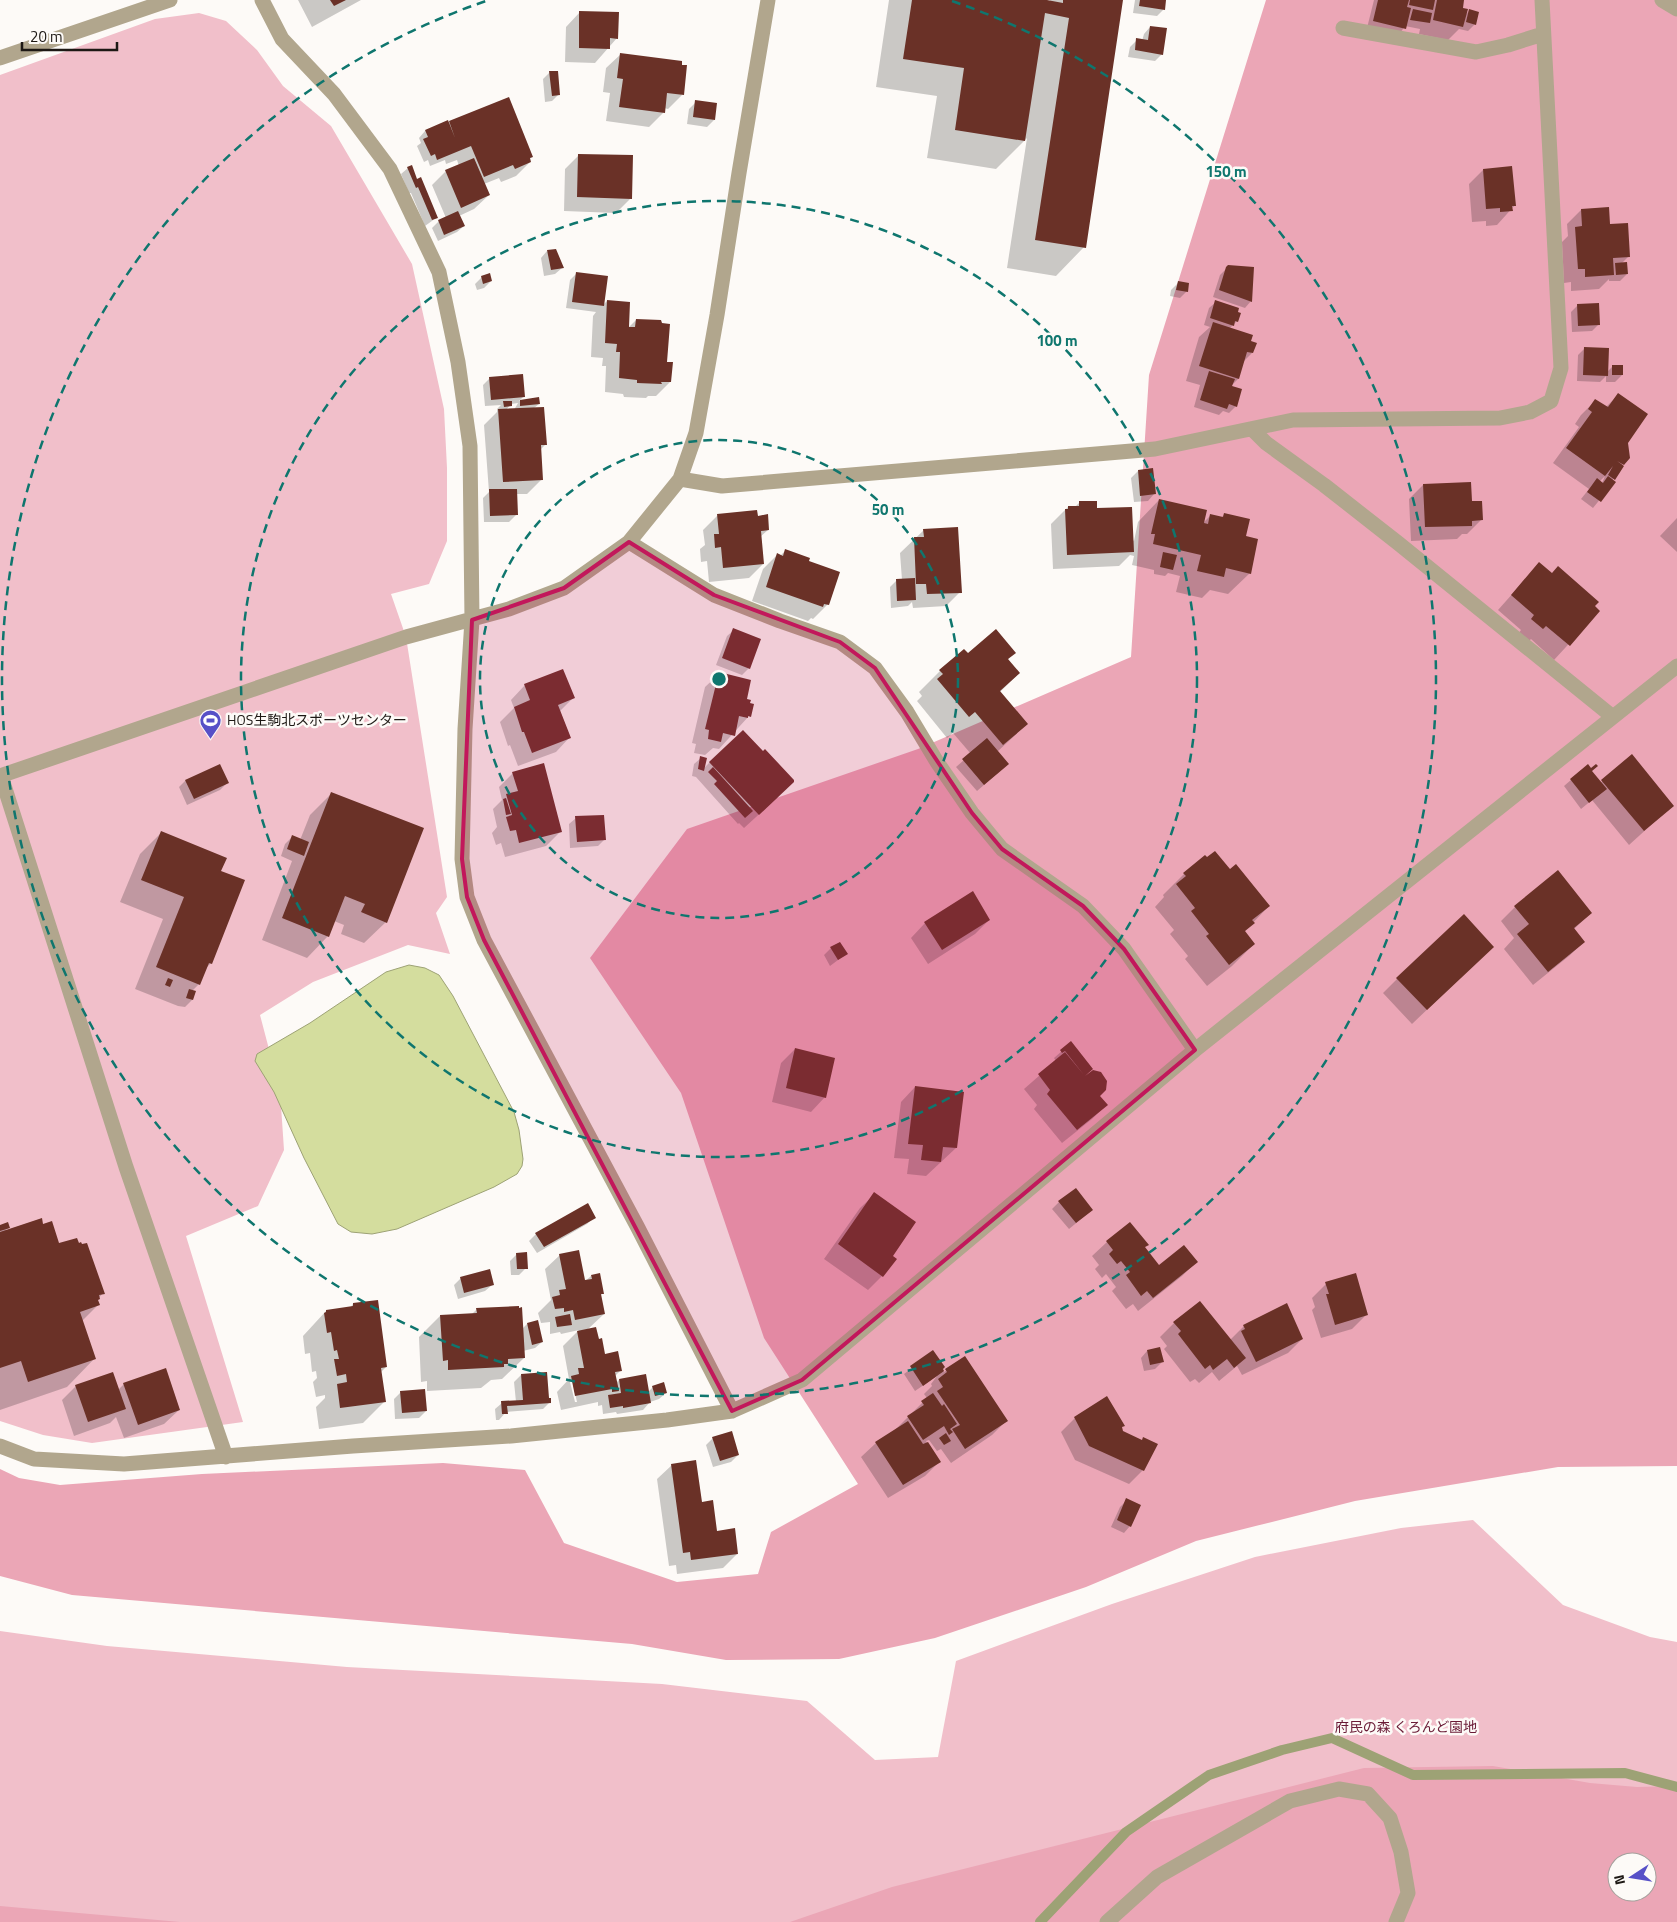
<svg xmlns="http://www.w3.org/2000/svg" width="1677" height="1922" font-family="'Titillium Web','Noto Sans JP',sans-serif">
<rect width="100%" height="100%" fill="#fdfaf7"/>
<path fill="#f1bfca" fill-rule="evenodd" d="M199 13 226 21 257 50 283 86 331 126 412 264 444 409 447 468V541L429 584 391 594 406 637 447 897 436 913 450 954 408 945 313 982 260 1015 280 1091 284 1150 258 1206 186 1236 243 1422 92 1443 43 1435 0 1421V75L155 19Z
M1473 1520 1563 1605 1650 1637 1677 1642V1922H0V1631L107 1646 347 1667 662 1684 807 1701 875 1760 938 1757 956 1661 1112 1604 1255 1557 1401 1528ZM1617 1862H1647V1892H1617Z"/>
<path fill="#eba6b6" fill-rule="evenodd" d="M1266 0H1677V1466L1558 1467 1355 1501 1196 1541 1086 1587 935 1638 839 1659 726 1660 632 1644 72 1595 0 1576V1469L19 1478 60 1485 202 1474 443 1463 525 1470 564 1543 677 1582 758 1574 771 1532 858 1484 764 1338 681 1093 590 958 687 829 918 749 1131 657 1149 375Z
M1493 1766 1590 1783 1637 1787 1677 1786V1922H790L892 1887 1364 1768ZM1617 1862H1647V1892H1617Z
M0 1906 180 1922H0Z"/>
<path fill="#d4dd9e" stroke="#9da275" d="M409 965 425 968 439 975 453 996 514 1112 519 1130 523 1159 522 1166 517 1174 494 1187 397 1229 372 1234 351 1232 338 1224 304 1158 274 1092 255 1061 257 1054 310 1023 386 972Z"/>
<path fill="#0003" fill-rule="evenodd" d="M298 0H361L312 27Z
M889 0H1046L1049 2 1050 0H1122L1084 247 1056 276 1007 268 1027 138 996 169 927 158 937 96 876 87Z
M1135 0H1165L1164 9 1157 16 1133 13Z
M1374 0H1463L1461 8 1465 15 1469 11 1475 24 1468 31 1459 29 1448 40 1419 34 1420 29 1405 26 1398 36 1367 28Z
M580 12 617 38 595 63 565 62 566 27Z
M1150 27 1162 54 1155 61 1128 57 1130 47 1137 40 1142 41 1144 34Z
M621 54 682 95 668 109 664 108 663 113 649 127 606 121 610 93 603 92 606 68Z
M550 72 559 94 552 101 545 102 543 79Z
M696 102 714 120 707 127 687 124 689 109Z
M450 122 532 157 529 159 530 162 516 176 501 182 499 178 484 184 489 195 474 209 459 216 464 226 457 232 438 241 432 228 439 221 446 218 432 185 446 171 459 166 457 160 446 164 445 160 430 166 428 160 424 162 417 146 421 143 419 138 425 131Z
M579 155 631 198 616 213 564 211 565 169Z
M408 168 436 218 425 226 411 193H409L401 174Z
M1483 170 1515 205 1497 225 1486 226V221L1472 222 1469 184Z
M1581 210 1609 225 1629 256 1621 264 1627 274 1620 281H1609V279L1599 289 1571 291V282L1564 283 1562 242 1568 236 1567 224Z
M547 251 562 268 555 274 544 276 541 258Z
M1227 268 1251 301 1245 308 1213 297 1220 275Z
M577 273 603 305 607 301 627 329 636 320 660 324 670 382 656 396H648L646 398 624 397 623 394 605 392 606 366H602L603 358 591 357 593 316 596 312 566 308 570 280Z
M482 277 491 281 484 288 477 290 475 284Z
M1178 283 1187 291 1180 298 1170 296 1171 290Z
M1216 302 1237 321 1230 328 1252 353 1243 362 1238 379 1232 385 1236 406 1229 413 1223 411 1219 415 1194 407 1200 385 1186 381 1199 337 1210 327 1204 325 1209 308Z
M1578 305 1599 324 1592 331 1572 332 1571 312Z
M1585 348 1607 372 1613 366 1622 375 1615 382H1606V376L1600 382 1577 381 1578 355Z
M490 378 524 396 519 401 538 399 539 404 534 408 546 444 540 450 542 479 527 494H516V515L509 522H484L483 498 489 492 484 425 497 412V409L501 405 485 406 483 385ZM518 403 514 410H506L511 404Z
M1618 395 1629 458 1621 466 1612 481 1614 482 1593 508 1581 499 1589 489 1553 463 1579 427 1575 424 1581 415 1595 401 1606 407ZM1605 476 1602 483 1599 482Z
M1138 471 1154 494 1148 501 1134 502 1131 478Z
M1423 485 1471 503 1481 520 1467 534H1462L1457 539 1411 541 1409 499Z
M1159 500 1203 523 1211 515 1221 518 1225 514 1244 537 1250 573 1228 594 1210 590 1202 598 1176 592 1180 576 1168 573 1165 576 1154 574V570L1132 565 1134 556 1130 555 1119 566 1053 569 1051 524 1068 507H1075L1079 503 1096 510 1134 541 1138 522Z
M717 516 757 517 768 530 760 537 763 564 749 578 709 582 707 561 701 562 700 549 705 545 703 530Z
M1677 518V552L1660 536Z
M924 530 960 592 946 606 913 608 912 602 908 606 891 608 890 587 897 580H902L900 553Z
M786 550 808 562 828 604 813 619 811 618 808 621 752 601 763 569 777 555 780 556Z
M1539 564 1599 611 1554 660 1531 639 1528 642 1518 634 1521 630 1498 610Z
M734 630 749 668 742 675 716 665 727 636Z
M1014 653 1007 660 1019 673 1000 692 1027 724 997 752 1000 771 977 791 956 767 971 754 953 733 947 738 917 701 922 696 919 692 940 671 968 655Z
M720 673 745 700 749 716 719 749 713 748 705 755 694 753 696 744 692 743 705 687Z
M525 685 573 698 560 711 570 737 556 752 518 766 510 745 508 746 500 722 514 708 511 700Z
M1631 756 1672 806 1629 845 1592 800 1581 809 1564 786 1587 766 1600 783Z
M701 758 703 769 710 762 778 797 744 828 739 823 738 824 696 777 692 776 694 764Z
M513 773 561 831 546 846 505 857 501 843 496 845 492 833 497 827 493 809 502 800 499 787Z
M185 781 227 783 220 790 187 805 179 787Z
M332 793 386 922 364 943 341 934 344 925 334 921 328 936 307 958 262 940 292 861 281 856 285 844 292 837 300 840 310 815Z
M576 818 605 839 598 846 570 848 569 824Z
M161 833 220 871 211 963 206 968 199 984 192 991 194 992 192 1000 185 1007 178 1006 135 989 163 919 120 902 140 854Z
M1230 871 1269 906 1244 932 1254 944 1232 966 1207 986 1185 959 1188 956 1170 934 1174 930 1155 907 1164 897 1163 895 1184 874Z
M1515 907 1591 913 1573 930 1584 942 1569 956 1533 985 1504 949 1514 938 1501 921Z
M989 920 975 934 928 964 911 938 925 923Z
M840 943 846 954 830 966 824 955 831 948Z
M1478 961 1412 1024 1383 993 1397 979Z
M1071 1043 1091 1069 1083 1077 1106 1105 1092 1119 1062 1143 1034 1109 1037 1105 1024 1089 1056 1061 1054 1058Z
M795 1049 825 1097 811 1112 772 1102 781 1063Z
M915 1087 956 1148 926 1176 907 1174 909 1159 894 1158 901 1102Z
M875 1194 891 1256 882 1276 868 1290 824 1259 860 1208Z
M1059 1202 1092 1210 1069 1229 1052 1209Z
M594 1217 587 1224 537 1253 529 1241 536 1234Z
M0 1226 8 1228 4 1232 43 1226 103 1293 97 1300 99 1304 82 1321 95 1358 67 1387 0 1410Z
M1107 1242 1147 1245 1144 1248 1159 1267 1196 1262 1182 1276 1138 1311 1133 1304 1126 1309 1112 1291 1116 1287 1106 1274 1102 1278 1095 1269 1099 1265 1092 1256Z
M517 1254 526 1268 519 1275H511L510 1261Z
M560 1255 584 1282 591 1276 603 1293 600 1296 604 1314 587 1330 604 1355 621 1370 614 1377 616 1383 619 1380 648 1392 653 1387 666 1393 659 1399 650 1402 643 1410 617 1414 616 1412 603 1414 602 1405 598 1406V1402L561 1410 557 1392 569 1379 563 1346 579 1330 561 1334 560 1332 550 1334V1322L541 1323 538 1313 551 1300 545 1269ZM572 1380 577 1402H575L570 1382Z
M461 1278 492 1285 485 1291 458 1299 454 1285Z
M1326 1284 1367 1314 1352 1329 1321 1338 1312 1310 1315 1307 1312 1298Z
M353 1304 386 1367 380 1373 384 1402 363 1423 319 1429 316 1407 325 1398V1395L316 1397 313 1382 317 1378 316 1371 312 1372 310 1353 305 1354 303 1336 326 1311 350 1308Z
M477 1309 522 1329 527 1324 542 1342 535 1348 523 1351 524 1358 502 1379 491 1380 481 1388 427 1391V1381L421 1382 419 1337 440 1316 472 1314Z
M1174 1323 1230 1340 1244 1326 1302 1339 1288 1353 1242 1375 1237 1366 1219 1381 1212 1372 1199 1383 1195 1379 1190 1382 1164 1349 1167 1346 1160 1337Z
M1147 1351 1162 1362 1155 1369 1144 1371 1141 1358Z
M933 1352 944 1372 964 1358 1006 1421 992 1435 951 1463 941 1449 937 1451 929 1440 926 1441 939 1462 925 1476 888 1498 861 1457 876 1443 893 1432 927 1398 924 1394 932 1386 931 1384 937 1376 915 1391 904 1374Z
M521 1375 550 1402 543 1409 506 1412 499 1420H496L495 1409 502 1403 516 1402 514 1382Z
M124 1384 179 1410 164 1424 124 1438 116 1417 110 1423 74 1436 62 1400 76 1386 118 1390Z
M401 1392 426 1411 419 1418 395 1419 394 1399Z
M1075 1418 1121 1428 1122 1432 1141 1441 1143 1470 1129 1484 1075 1460 1061 1432Z
M713 1438 738 1455 731 1462 713 1467 706 1445Z
M672 1465 701 1503 716 1532 737 1554 723 1568 677 1574 676 1565 669 1566 657 1479Z
M1127 1500 1130 1526 1124 1533 1111 1527 1120 1507Z"/>
<g fill="none" stroke-linecap="round" stroke-linejoin="round">
<path stroke="#9da275" stroke-width="10" d="M1040 1922 1126 1832 1209 1775 1282 1750 1332 1738 1413 1775 1625 1773 1677 1787"/>
</g>
<path fill="#6a3127" d="M330 0H346L334 6Z
M912 0H1047L1063 3V0H1123L1086 248 1035 240 1069 18 1045 13 1025 141 955 130 964 68 903 59Z
M1140 0H1166L1165 10 1139 6Z
M1378 0H1409L1407 7 1411 8 1406 29 1373 21Z
M1410 0H1435L1433 10 1409 5Z
M1437 0H1464L1463 8 1468 9 1463 27 1433 20Z
M1413 9 1432 13 1430 23 1410 20Z
M1469 9 1479 12 1476 25 1466 22Z
M579 11 619 12 618 39 610 38V49L579 48Z
M1150 26 1167 28 1163 55 1135 50 1136 38 1148 40Z
M620 53 682 61V65H687L684 95 667 93 665 113 619 107 623 79 617 78Z
M549 71H558L560 95 552 96Z
M509 97 533 157 530 158 531 162 515 169 513 165 484 177 471 146 437 160 435 154 431 156 423 139 428 137 425 130 448 120 455 138 449 121Z
M695 100 717 103 715 120 693 117Z
M578 154 633 155 632 199 577 197Z
M474 158 490 195 461 208 445 170Z
M412 165 417 179 421 177 438 218 432 220 418 187 416 188 407 167Z
M1512 166 1516 206H1512L1513 211 1500 212V208L1486 209 1483 169Z
M1609 207 1610 224 1628 223 1630 257 1613 258 1614 275 1585 277V269H1578L1575 227 1582 226 1581 209Z
M458 211 465 226 444 235 438 220Z
M556 249 564 268 551 270 547 250Z
M1627 262 1628 274 1616 275 1615 263Z
M1228 265 1254 267 1252 302 1219 290 1226 267Z
M576 272 608 276 604 306 572 302Z
M490 273 492 281 483 284 481 276Z
M1178 281 1189 283 1188 292 1176 290Z
M607 300 630 302 629 327H635L636 319 661 320 662 323 670 324 667 362H673L671 382H661L662 384 637 383V380L619 378 620 352H616L617 344 605 343Z
M1215 300 1239 308 1238 312 1241 313 1238 322 1235 321 1234 326 1210 318Z
M1599 303 1600 325 1578 326 1577 304Z
M1213 322 1253 335 1251 341 1257 343 1253 353 1247 352 1239 379 1199 366Z
M1584 347 1609 348 1608 376 1583 375Z
M1612 365H1623V375H1612Z
M1209 371 1235 379 1232 386 1242 389 1237 407 1229 404 1227 409 1200 400Z
M523 374 525 397 491 400 489 377Z
M1618 393 1648 414 1628 443 1630 458 1624 465 1617 461 1624 466 1615 480 1608 475 1613 466 1605 476 1566 448 1592 412 1588 409 1595 399 1608 407Z
M539 397 540 404 520 406V400Z
M503 401H512V406L504 407Z
M544 407 547 445H541L543 480 503 482 498 409Z
M1153 468 1156 494 1140 496 1138 470Z
M1608 476 1616 482 1601 502 1587 492 1597 478 1603 483Z
M1471 482 1472 501H1482L1483 520 1472 521V526L1425 527 1423 484Z
M489 489H517L518 515 490 516Z
M1159 499 1207 510 1204 523 1208 524 1210 514 1223 517 1224 513 1250 519 1246 536 1258 539 1251 574 1226 568 1224 577 1197 571 1201 555 1153 544 1155 534H1151Z
M1079 501H1097V508L1132 507 1134 552 1067 555 1065 509H1068V506H1079Z
M757 510 758 516 768 514 769 530 761 531 764 564 723 568 721 547 715 548 714 534H719L717 514Z
M958 527 962 593 927 594 926 584H916L914 537H924L923 529Z
M785 549 810 558 809 561 840 572 829 605 824 604 823 607 766 587 777 553 783 556Z
M1163 552 1177 555 1173 570 1160 567Z
M1539 562 1552 573 1558 566 1599 602 1595 606 1600 611 1570 646 1546 626 1543 629 1531 619 1534 615 1511 595Z
M915 578 916 600 897 601 896 579Z
M733 628 761 639 750 669 722 658Z
M996 629 1016 653 1008 659 1020 673 1000 691 1028 724 1003 745 975 712 969 717 937 679 943 674 939 670 964 649 968 653Z
M563 669 575 698 558 705 571 738 532 753 524 732H522L514 707 530 700 524 684Z
M719 672 751 680 747 699 751 700 750 703 754 704 751 717 748 716V718L739 716 735 736 723 733 721 742 708 739 709 730 705 729Z
M743 730 763 751 765 749 794 780V782L759 815 709 762Z
M987 738 1009 764 984 785 962 759Z
M1632 754 1674 806 1644 831 1601 780Z
M700 756 707 758 704 771 698 769Z
M544 763 562 832 519 843 516 830 510 831 506 817 512 815 506 794 518 791 512 772Z
M220 764 229 783 194 799 185 780Z
M1588 764 1591 768 1596 764 1598 766 1592 771 1607 789 1589 803 1570 779Z
M713 767 753 811 745 818 714 784 717 781 708 772Z
M331 792 424 828 387 923 361 912 365 904 345 896 329 937 282 918Z
M506 798 511 814 506 815 503 799Z
M604 815 606 840 577 842 575 816Z
M161 831 227 858 221 871 245 880 212 964 209 963 200 985 156 967 184 897 141 880Z
M292 835 309 842 304 856 287 849Z
M1215 851 1230 869 1236 864 1270 906 1252 920 1255 923 1245 931 1255 944 1229 965 1206 936 1209 934 1191 911 1195 908 1176 884 1186 876 1183 873 1205 855 1207 857Z
M1558 870 1592 913 1574 928 1585 942 1548 972 1517 934 1529 924 1514 906Z
M973 891 990 920 942 950 924 922Z
M1464 914 1494 947 1427 1010 1396 978Z
M840 942 848 954 838 960 830 947Z
M168 978 173 980 170 987 165 985Z
M189 989 196 991 193 1000 186 998Z
M1071 1041 1093 1069 1085 1076 1093 1070 1101 1072 1107 1081 1106 1090 1100 1096 1108 1105 1077 1130 1047 1094 1050 1090 1038 1074 1065 1052 1084 1075 1065 1051 1062 1053 1060 1050Z
M795 1048 835 1058 826 1098 786 1088Z
M915 1086 964 1092 957 1148 943 1147 941 1162 921 1160 923 1145 908 1144Z
M1076 1188 1093 1210 1076 1223 1058 1201Z
M874 1192 916 1222 893 1256 897 1259 883 1277 838 1244Z
M588 1203 596 1218 544 1247 535 1233Z
M42 1218 43 1224 52 1221 59 1243 77 1238 79 1243 81 1242 82 1244 87 1243 105 1294 99 1295 100 1299 98 1300 100 1305 80 1312 96 1359 28 1382 21 1361 0 1368V1232Z
M8 1222 10 1228 0 1231V1225Z
M1130 1222 1149 1245 1145 1247 1159 1265 1184 1245 1198 1262 1153 1298 1147 1291 1141 1296 1126 1275 1130 1272 1121 1261 1117 1264 1109 1254 1113 1250 1106 1241Z
M579 1250 585 1280 592 1279 591 1275 600 1273 604 1294H601L605 1314 575 1320 573 1310 564 1312V1308L555 1309 552 1297 560 1295 559 1290 566 1289 559 1254Z
M527 1252 528 1269H517L516 1253Z
M490 1269 494 1285 464 1293 460 1277Z
M1356 1273 1368 1315 1335 1325 1326 1294H1329L1325 1282Z
M378 1300 387 1367 381 1368 386 1402 340 1408 337 1384 347 1382 346 1374 337 1376 334 1359H339L337 1350 334 1351 331 1332 327 1333 324 1313 326 1312V1310L353 1306V1303Z
M1200 1301 1246 1358 1234 1368 1227 1359 1213 1370 1210 1365 1205 1369 1178 1334 1181 1331 1173 1322Z
M1287 1303 1303 1339 1256 1362 1241 1331 1245 1329 1243 1325Z
M519 1306V1308L522 1307 525 1358 508 1359V1364H504V1367L448 1370V1360L443 1361 440 1315 477 1313 476 1308Z
M570 1314 572 1325 557 1327 555 1317Z
M538 1320 543 1342 532 1345 527 1323Z
M596 1327 599 1339 602 1338 605 1354 618 1351 622 1371 615 1372 619 1391 612 1392V1389L575 1396 571 1376 579 1374 578 1368H584L577 1331Z
M1160 1347 1164 1362 1150 1365 1147 1350Z
M933 1350 945 1367 943 1369 944 1371 923 1386 910 1366Z
M965 1356 1008 1421 965 1449 952 1429 960 1425 937 1391 943 1387 938 1379 947 1372 945 1369Z
M166 1368 180 1410 138 1425 123 1383Z
M113 1372 126 1409 88 1422 75 1385Z
M547 1372 549 1398H551V1403L507 1406 508 1414H502L501 1401 523 1400 521 1374Z
M646 1374 651 1403 623 1408V1406L610 1408 608 1395 621 1393 619 1379Z
M664 1382 667 1393 655 1396 652 1386Z
M425 1389 427 1411 402 1413 400 1391Z
M933 1393 942 1406 944 1404 957 1424 950 1429 953 1432 949 1435 944 1426 923 1440 907 1416 924 1405 921 1401Z
M1107 1396 1125 1426 1122 1427 1123 1431 1142 1440 1143 1437 1158 1444 1144 1471 1089 1446 1074 1417Z
M908 1421 923 1444 928 1442 941 1462 903 1485 875 1442Z
M732 1431 739 1455 720 1461 712 1437Z
M946 1433 951 1441 944 1445 939 1438Z
M696 1460 702 1502 713 1500 717 1531 735 1528 738 1554 691 1560 690 1552 683 1553 671 1464Z
M1126 1498 1141 1505 1131 1527 1117 1520Z"/>
<g fill="none" stroke-linecap="round" stroke-linejoin="round">
<path stroke="#b1a68d" stroke-width="15" d="M262 0 282 39 334 94 390 169 439 272 458 362 470 446 472 620 465 729 462 859 467 897 484 940 637 1226 732 1411
M1662 0 1677 9
M1343 28 1476 52 1508 45 1543 34
M0 58 170 0
M1252 429 1266 443 1324 485 1398 543 1613 717
M680 479 722 486 1155 449 1293 420 1500 418 1530 412 1551 401 1561 368 1542 0
M629 542 714 595 780 621 840 642 875 668 907 712 937 762 972 813 1002 849 1083 906 1124 949 1195 1050
M0 776 406 637 509 609 564 588 629 542 680 479 696 433 717 315 739 173 768 0
M1 776 126 1167 226 1457
M0 1446 34 1459 124 1464 353 1446 511 1436 667 1420 732 1411 802 1380 1195 1050 1677 666
M1107 1922 1157 1877 1290 1801 1339 1789 1368 1794 1390 1818 1401 1852 1408 1893 1396 1922"/>
</g>
<path fill="#c2185b" fill-opacity="0.2" stroke="#c2185b" stroke-width="4" stroke-linejoin="round" d="M629 542 714 595 840 642 875 668 972 813 1002 849 1083 906 1124 949 1195 1050 802 1380 732 1411 484 940 467 897 462 859 472 620 564 588Z"/>
<g fill="none" stroke="#0f766e" stroke-width="2.5" stroke-dasharray="9 6">
<circle cx="719" cy="679" r="239"/>
<circle cx="719" cy="679" r="478"/>
<path d="M952 1A717 717 0 1 1 486 1"/>
</g>
<defs>
<symbol id="stadium-pin" viewBox="-11 -11 22 30"><path d="M0 17L-7.5 6A9.5 9.5 0 1 1 7.5 6Z" fill="#5750c7" stroke="#fdfaf7"/><path d="M0-5a6.5 5 0 1 0 0 10a6.5 5 0 1 0 0-10ZM-3.5-1.8h7v3.6h-7Z" fill="#fff"/></symbol>
</defs>
<g fill-rule="evenodd">
<use href="#stadium-pin" x="198" y="708" width="25" height="34"/>
</g>
<g text-anchor="middle" stroke-width="5" stroke-linejoin="round" paint-order="stroke">
<g font-size="14" fill="#1d1814" stroke="#fdfaf7" text-anchor="start">
<text x="227" y="725">HOS生駒北スポーツセンター</text>
</g>
<g font-size="14" fill="#6a1b36" stroke="#fdfaf7">
<text x="1406" y="1732">府民の森 くろんど園地</text>
</g>
</g>
<circle cx="719" cy="679" r="8" fill="#0f766e" stroke="#fdfaf7" stroke-width="2.5"/>
<g font-size="15" text-anchor="middle" font-weight="bold" fill="#0f766e" stroke="#fdfaf7" stroke-width="5" stroke-linejoin="round" paint-order="stroke">
<text x="1226" y="177">150 m</text>
<text x="1057" y="346">100 m</text>
<text x="888" y="515">50 m</text>
</g>
<g transform="translate(1632 1877) rotate(258)"><circle r="24" fill="#fdfaf7" stroke="#a3a09c"/>
<path d="M0-4L9 19L0 12L-9 19Z" fill="#5750c7"/>
<text y="-8" font-size="14" font-weight="bold" text-anchor="middle" fill="#1d1814">N</text>
</g>
<path d="M22 42v8h95v-8" fill="none" stroke="#1d1814" stroke-width="2.5"/>
<text x="30" y="42" font-size="15" fill="#1d1814" stroke="#fdfaf7" stroke-width="4" paint-order="stroke">20 m</text>
</svg>
